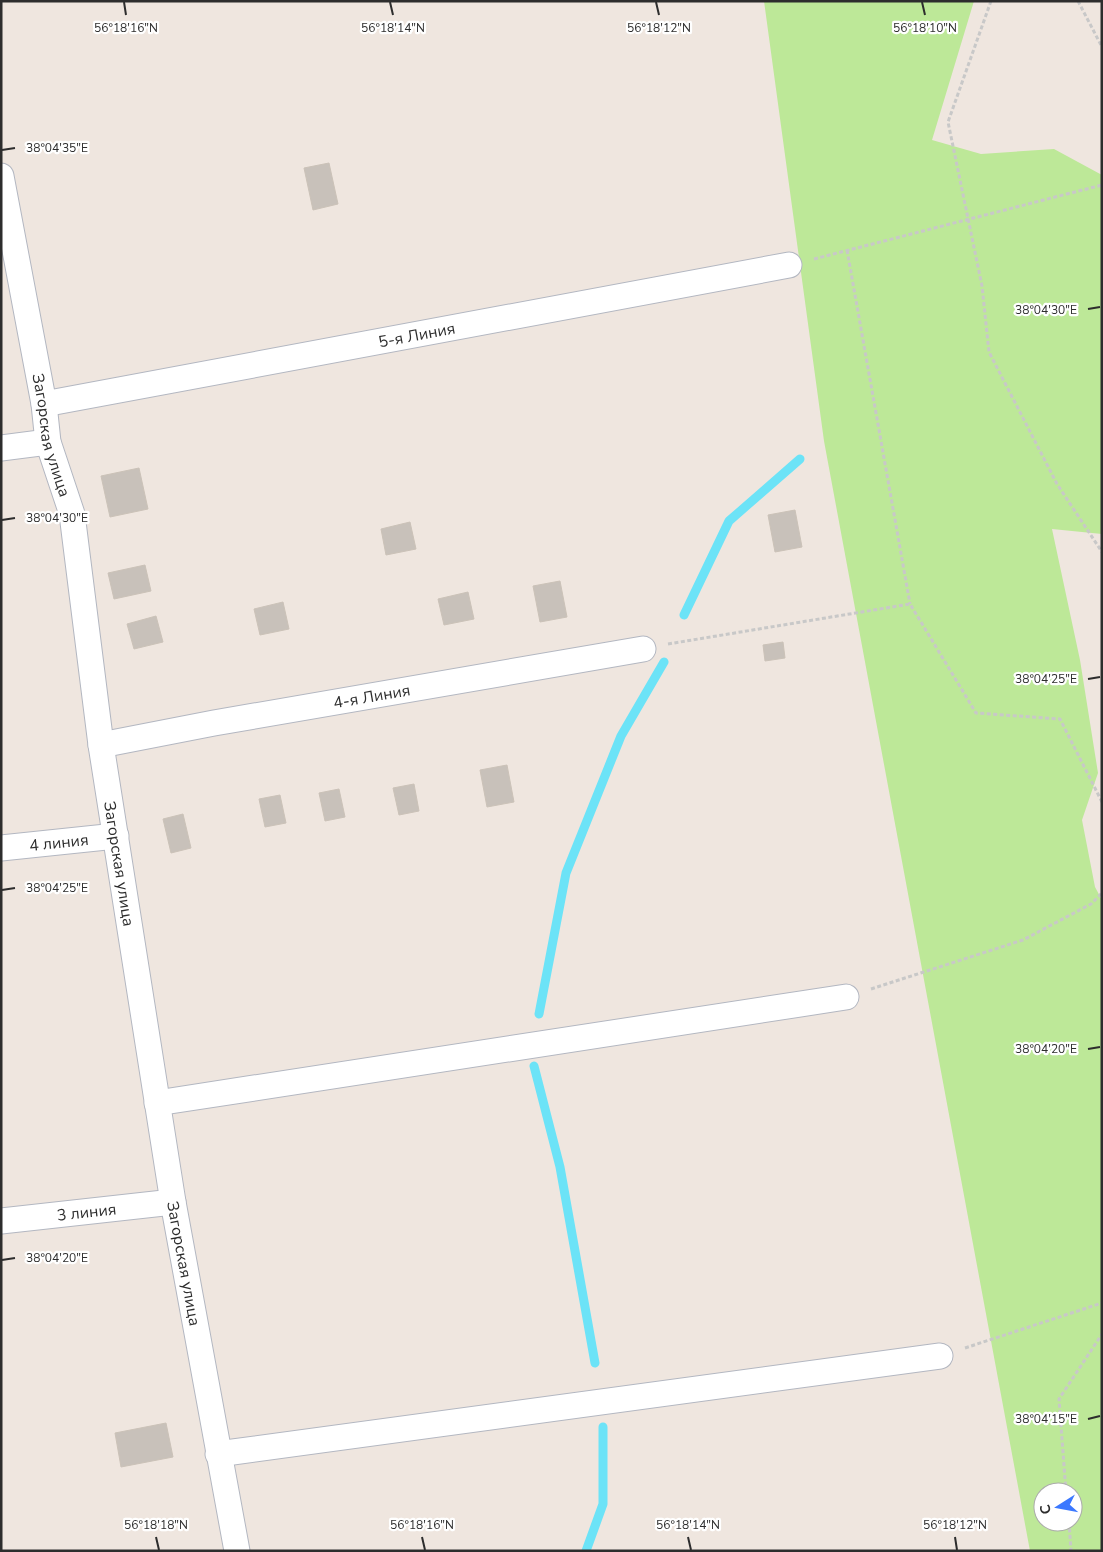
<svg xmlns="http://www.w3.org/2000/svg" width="1103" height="1552" font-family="'Nunito Sans',sans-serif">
<rect width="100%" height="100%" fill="#efe6df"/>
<path fill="#bde898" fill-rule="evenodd" d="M764 1H974L932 140 981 154 1054 149 1102 175V534L1052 529 1080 660 1098 773 1082 820 1095 887 1102 900V1551H1030L824 441ZM1043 1492H1073V1522H1043Z"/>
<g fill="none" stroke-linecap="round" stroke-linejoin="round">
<path stroke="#6ce3f7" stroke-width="9" d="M684 615 729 521 800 459
M539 1014 566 873 621 736 664 662
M534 1066 560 1167 595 1363
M586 1551 603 1504V1427"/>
</g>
<path fill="#c8c1ba" stroke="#cbc2b8" d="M329 163 338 204 313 210 304 168Z
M139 468 148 509 110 517 101 476Z
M795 510 802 547 775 552 768 515Z
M410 522 416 549 386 555 381 529Z
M145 565 151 591 114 599 108 573Z
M560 581 567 617 540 622 533 586Z
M468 592 474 619 444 625 438 599Z
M283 602 289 629 260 635 254 609Z
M156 616 163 642 134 649 127 624Z
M783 642 785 658 765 661 763 645Z
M507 765 514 802 487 807 480 770Z
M414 784 419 811 399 815 393 788Z
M339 789 345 817 325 821 319 793Z
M280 795 286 823 265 827 259 799Z
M183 814 191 848 171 853 163 819Z
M166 1423 173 1457 121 1467 115 1433Z"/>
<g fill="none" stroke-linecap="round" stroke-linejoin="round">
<defs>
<g id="street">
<path id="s1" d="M1 176 44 404 48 442 72 514 101 745 173 1202 237 1551"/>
<path id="s2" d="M44 404 789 265"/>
<path d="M1 448 48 442"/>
<path id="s3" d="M101 745 214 723 643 649"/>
<path id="s4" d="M1 848 116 836"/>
<path d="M157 1103 846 997"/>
<path id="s5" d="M1 1221 173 1202"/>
<path d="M218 1454 940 1356"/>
</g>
</defs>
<use href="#street" stroke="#b3b7c1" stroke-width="27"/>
<path stroke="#c8c8c8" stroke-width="3" stroke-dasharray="4 2.5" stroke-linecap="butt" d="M991 1 948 122 982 286 989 352 1057 484 1102 552
M1078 1 1102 47
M847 250 910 604
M814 259 1102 185
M668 644 910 604 976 713 1060 719 1102 802
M871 989 1023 940 1091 904 1102 893
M965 1348 1102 1303
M1066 1492 1059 1399 1102 1334
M1069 1522 1071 1551"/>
<use href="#street" stroke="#fff" stroke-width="25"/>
</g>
<path fill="none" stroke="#2d2d2d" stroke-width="2" d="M124 2 126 15M390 2 393 15M656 2 659 15M922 2 925 15M2 150 15 148M1088 309 1100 307M2 520 15 518M1088 679 1100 677M2 890 15 888M1088 1049 1100 1047M2 1260 15 1258M1088 1419 1100 1416M156 1537 159 1550M422 1537 425 1550M688 1537 691 1550M955 1537 957 1550"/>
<g text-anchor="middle" stroke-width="4.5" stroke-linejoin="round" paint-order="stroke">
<g font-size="16" fill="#2d2d2d" stroke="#fff">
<text dy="6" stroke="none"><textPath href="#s2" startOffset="379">5-я Линия</textPath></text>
<text dy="6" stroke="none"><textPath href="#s1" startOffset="264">Загорская улица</textPath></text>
<text dy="6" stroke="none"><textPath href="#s3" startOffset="275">4-я Линия</textPath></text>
<text dy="6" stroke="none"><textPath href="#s4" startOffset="58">4 линия</textPath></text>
<text dy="6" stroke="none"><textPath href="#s1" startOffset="699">Загорская улица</textPath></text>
<text dy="6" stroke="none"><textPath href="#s5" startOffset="86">3 линия</textPath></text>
<text dy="6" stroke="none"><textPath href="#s1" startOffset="1104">Загорская улица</textPath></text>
</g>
</g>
<g font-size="12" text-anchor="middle" fill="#2d2d2d" stroke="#fff" stroke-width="4.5" stroke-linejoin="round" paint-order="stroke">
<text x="126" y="32">56°18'16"N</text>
<text x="393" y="32">56°18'14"N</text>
<text x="659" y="32">56°18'12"N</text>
<text x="925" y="32">56°18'10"N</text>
<text x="57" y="152">38°04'35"E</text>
<text x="1046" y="314">38°04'30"E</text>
<text x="57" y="522">38°04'30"E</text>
<text x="1046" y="683">38°04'25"E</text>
<text x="57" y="892">38°04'25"E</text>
<text x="1046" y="1053">38°04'20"E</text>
<text x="57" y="1262">38°04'20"E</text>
<text x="1046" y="1423">38°04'15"E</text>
<text x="156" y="1529">56°18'18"N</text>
<text x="422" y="1529">56°18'16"N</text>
<text x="688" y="1529">56°18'14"N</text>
<text x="955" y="1529">56°18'12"N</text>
</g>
<rect width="1103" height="1552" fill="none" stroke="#2d2d2d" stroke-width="5"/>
<g transform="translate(1058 1507) rotate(259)"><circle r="24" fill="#ffffff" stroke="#ababab"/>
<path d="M0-4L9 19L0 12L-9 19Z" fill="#3b78ff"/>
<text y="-8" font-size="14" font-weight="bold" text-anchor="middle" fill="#2d2d2d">С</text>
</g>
</svg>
